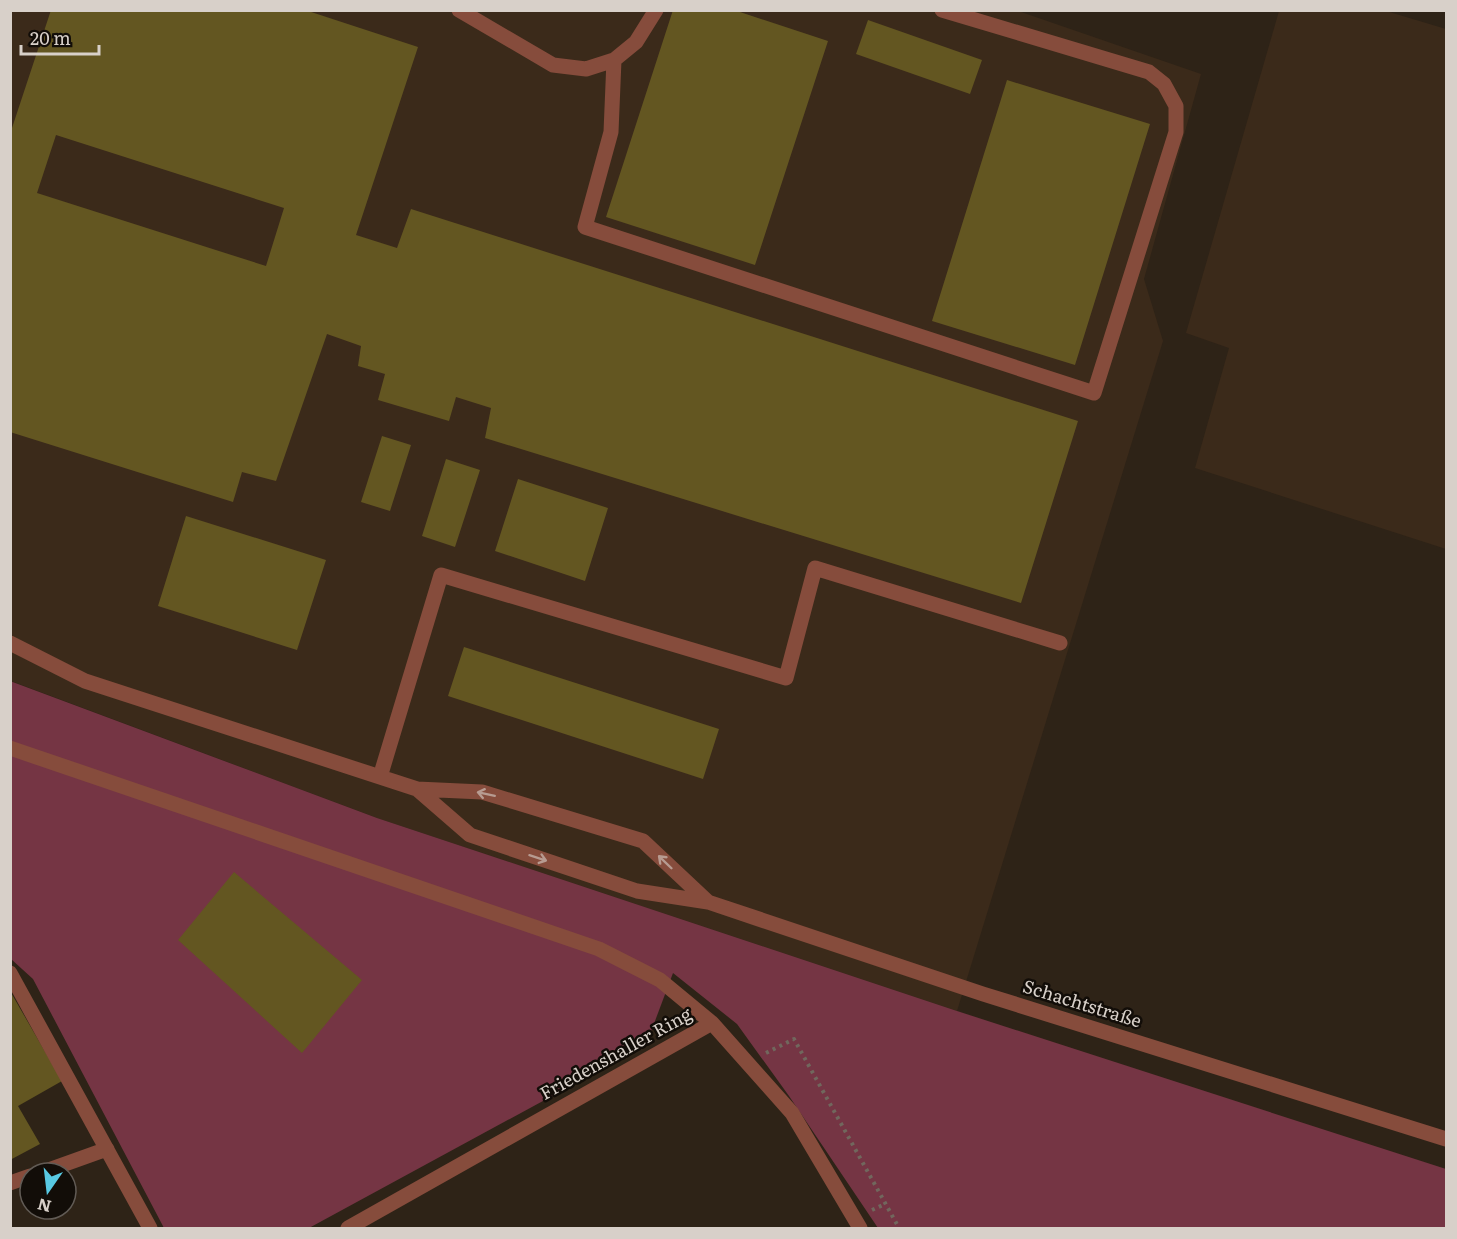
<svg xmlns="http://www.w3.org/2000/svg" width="1457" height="1239" font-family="Literata,serif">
<rect width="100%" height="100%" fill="#2e2317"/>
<path fill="#3b2a1a" d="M1015 10 1201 74 1144 279 1163 341 957 1011 377 818 11 681 10 11Z
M1279 11H1386L1446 29V549L1195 468 1229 348 1186 333Z"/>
<path fill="#753544" d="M10 681 377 818 957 1011 1446 1169V1228H878L789 1096 737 1024 673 973 646 1045 309 1228H164L33 979 11 959Z"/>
<path fill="#635621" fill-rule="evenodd" d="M51 10H305L418 47 356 235 397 248 411 209 1078 421 1021 603 485 438 491 408 456 397 449 421 378 400 385 374 358 366 361 346 327 334 276 481 242 472 233 502 10 432V134ZM56 135 284 208 266 266 37 193Z
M673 10H734L828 41 755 265 606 217Z
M868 20 982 60 970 94 856 54Z
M1007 80 1150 124 1075 365 932 321Z
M382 436 411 445 390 511 361 502Z
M446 459 480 470 455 547 422 536Z
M518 479 608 508 585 581 495 551Z
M186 516 326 560 297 650 158 606Z
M464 647 719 729 703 779 448 696Z
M234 872 362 980 302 1053 178 940Z
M10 991 62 1081 18 1106 40 1144 10 1160Z"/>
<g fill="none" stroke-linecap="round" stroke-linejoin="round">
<path stroke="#71675d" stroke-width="4" stroke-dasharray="3 4.5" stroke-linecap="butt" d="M766 1053 794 1039 899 1228
M872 1210 885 1204"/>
<path stroke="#864c3c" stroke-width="15" d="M459 10 553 65 586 69 614 60 636 42 656 10
M614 60 611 132 585 227 1094 393 1176 132V106L1164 84 1149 72 942 10
M10 643 85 681 417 789 482 792 643 841 708 902
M10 748 599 949 660 980 712 1023 792 1113 860 1228
M380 777 441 575 786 678 815 568 1060 643
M417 789 470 835 637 891 708 902 983 994 1446 1139
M10 973 150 1228
M40 1173 107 1149
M10 1183 30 1176
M348 1228 712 1023"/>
</g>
<defs><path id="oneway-shaft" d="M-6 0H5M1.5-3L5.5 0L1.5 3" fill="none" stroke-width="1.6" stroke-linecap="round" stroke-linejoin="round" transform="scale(1.5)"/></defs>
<g stroke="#b79b91">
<use href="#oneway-shaft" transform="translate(486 794) rotate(-168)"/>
<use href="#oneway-shaft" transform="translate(538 858) rotate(18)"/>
<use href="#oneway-shaft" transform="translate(665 862) rotate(-136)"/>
</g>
<g text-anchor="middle" stroke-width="5" stroke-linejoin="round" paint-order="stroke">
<g font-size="18" fill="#d8d0c9" stroke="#120d08">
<text transform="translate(1082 1004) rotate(17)" y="6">Schachtstraße</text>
<text transform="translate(616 1054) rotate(-29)" y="6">Friedenshaller Ring</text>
</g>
</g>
<rect width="1457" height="1239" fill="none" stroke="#d8d0c9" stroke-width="24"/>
<g transform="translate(48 1191) rotate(194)"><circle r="28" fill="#120d08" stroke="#615b55" stroke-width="1.5"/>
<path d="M0-4.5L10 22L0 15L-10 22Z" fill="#58c9e3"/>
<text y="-9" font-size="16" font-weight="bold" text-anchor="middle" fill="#d8d0c9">N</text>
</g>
<path d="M21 45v9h78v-9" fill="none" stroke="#d8d0c9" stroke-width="3"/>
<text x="30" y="45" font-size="18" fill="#d8d0c9" stroke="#120d08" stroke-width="4.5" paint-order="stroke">20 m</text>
</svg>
